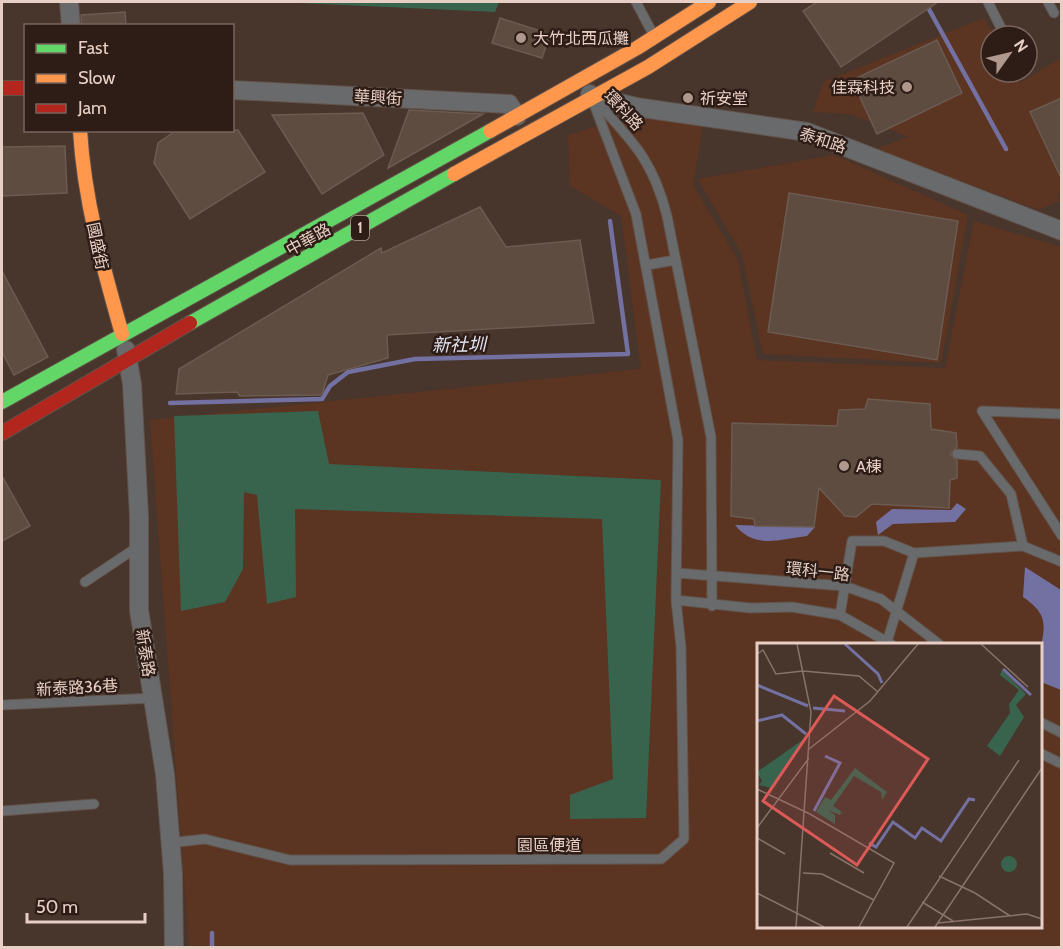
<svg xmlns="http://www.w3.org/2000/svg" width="1063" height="949" font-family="Cabin,'Noto Sans TC',sans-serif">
<rect width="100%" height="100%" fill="#48352c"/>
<path fill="#5c3422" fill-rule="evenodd" d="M984 18 994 36H991V72H1014L1020 83 1061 58V195L1057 193 1060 201 1039 210 876 149 909 137 851 114 813 112 823 82Z
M633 115 703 125 693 185 738 260 757 360 945 368 974 221 1061 247V947H189L150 420 641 369 621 216 570 186 568 135ZM758 644H1040V926H758Z
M834 155 968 215 941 363 763 354 742 255 698 179Z"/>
<path fill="#38644e" d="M279 2H499L495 12Z
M318 411 329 464 661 480 646 818 570 819V795L613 779 602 519 295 509 296 597 267 604 257 495 244 492 243 569 225 602 181 611 174 416Z"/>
<path fill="#7271a1" d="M957 503 966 509 955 522 893 524 878 535 876 522 892 509 951 510Z
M735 525 815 527 807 536C780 539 755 550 735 525Z
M1025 567 1061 590V690L1041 682C1040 673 1039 662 1040 652 1045 625 1049 615 1023 597Z"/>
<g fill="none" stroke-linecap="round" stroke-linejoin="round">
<path stroke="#7271a1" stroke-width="4.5" d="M925 2 1006 149
M170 403 322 399 330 386 348 372 415 359 628 354 610 221
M212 933V948"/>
</g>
<path fill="#5e4c41" stroke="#6b5b51" stroke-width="1.5" d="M817 2H938L841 67 803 11Z
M125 12 126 26H82L81 15Z
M500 18 550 34 542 58 492 43Z
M937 40 962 93 877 134 852 80Z
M1062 98V180L1030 112Z
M409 110 483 114 388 168Z
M363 113 384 155 322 194 272 115Z
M177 130H238L265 172 190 219 154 163 158 143Z
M65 146 67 193 2 196V147Z
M789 193 958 221 937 360 768 332Z
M480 207 506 247 580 240 594 323 387 335 388 358 328 375 322 395 240 396 237 392 176 394 179 369 381 248 382 253Z
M2 271 48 357 14 375 2 352Z
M868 399 930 404 931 429 956 433 957 447 950 454 957 461V478L950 480 949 508 872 504 856 517 845 516 819 488 814 527 755 526 754 519 731 516 732 423 837 426 839 410 865 409Z
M2 476 30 526 2 541Z"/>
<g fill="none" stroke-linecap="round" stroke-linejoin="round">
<defs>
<path id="lane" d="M636 2 653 34
M988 2 1005 36
M1048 2 1054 13
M595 100C633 142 653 160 667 216L711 437 712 606
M647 265 675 260
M1062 414 982 411 1062 536
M957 454 980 456 1011 494 1023 546
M914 553 1023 546 1062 562
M677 573 844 586 881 599 939 644
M85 582 139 546
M676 600 750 608 792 607 840 615 891 644
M840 615 852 541H884L914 553 887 642
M2 705 153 698
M1040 722 1062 733
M1040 753 1062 764
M2 811 94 804
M169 843 205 839 290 860 661 859 684 839 681 647 676 600 678 440 636 214 592 99"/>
<path id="street" d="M69 2 71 26
M232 90 509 104 517 116
M590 94 592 96 636 107 807 132 1062 231
M126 350 132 384 139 516V610L165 774 173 873 174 948"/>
<path id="fast" d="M190 323 454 174
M2 402 490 131"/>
<path id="slow" d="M80 130C84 200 103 267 122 334
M490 131 637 48 709 2
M454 174 648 67 750 2"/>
<path id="jam" d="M2 88H26
M2 433 190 323"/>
</defs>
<use href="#lane" stroke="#62524a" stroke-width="11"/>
<use href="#street" stroke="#62524a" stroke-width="20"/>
<use href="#fast" stroke="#62524a" stroke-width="16"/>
<use href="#slow" stroke="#62524a" stroke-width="16"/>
<use href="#jam" stroke="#62524a" stroke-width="16"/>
<use href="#lane" stroke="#696a6b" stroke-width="9"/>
<use href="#street" stroke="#696a6b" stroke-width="18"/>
<use href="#fast" stroke="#63d668" stroke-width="14"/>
<use href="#slow" stroke="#ff974d" stroke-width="14"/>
<use href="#jam" stroke="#b3261e" stroke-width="14"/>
</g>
<g fill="#af998f" stroke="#2e1d16" stroke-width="2">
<circle cx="521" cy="38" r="6"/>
<circle cx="907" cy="87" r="6"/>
<circle cx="688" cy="98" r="6"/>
<circle cx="844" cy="466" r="6"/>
</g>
<g text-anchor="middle" stroke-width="5" stroke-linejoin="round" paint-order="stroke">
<rect fill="#2e1d16" stroke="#b09a90" stroke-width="1.5" x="351" y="216" width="18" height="24" rx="4.5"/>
<g font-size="15" font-weight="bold" fill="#e7cfc5">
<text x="360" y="233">1</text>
</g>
<g font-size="16" fill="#e7cfc5" stroke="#2e1d16" text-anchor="start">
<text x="533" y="44">大竹北西瓜攤</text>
<text x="895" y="93" text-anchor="end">佳霖科技</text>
<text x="700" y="104">祈安堂</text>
<text x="856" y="472">A棟</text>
</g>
<g font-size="16" fill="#e7cfc5" stroke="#2e1d16">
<text transform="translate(378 97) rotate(3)" y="6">華興街</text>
<text transform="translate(624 110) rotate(47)" y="6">環科路</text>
<text transform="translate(823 140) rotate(18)" y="6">泰和路</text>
<text transform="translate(308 239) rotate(-29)" y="6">中華路</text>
<text transform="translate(98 246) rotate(78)" y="6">國盛街</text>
<text transform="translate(818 571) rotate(6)" y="6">環科一路</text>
<text transform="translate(146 653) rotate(81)" y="6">新泰路</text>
<text transform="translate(77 687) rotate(-3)" y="6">新泰路36巷</text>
<text x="549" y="851">園區便道</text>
</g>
<g font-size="18" font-style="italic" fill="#e1e2f2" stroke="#2e1d16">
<text transform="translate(459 345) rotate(-1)" y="6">新社圳</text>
</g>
</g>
<g transform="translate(757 643)">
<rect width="285" height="285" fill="#48352c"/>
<path d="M245 27 269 51 259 62 267 74 243 113 230 103 253 70 252 61 262 47 243 32ZM47 96 14 145 2 142 5 138 0 129ZM98 125 130 149 125 157 124 149 97 133 76 163 85 169 83 172 71 167 78 172V181L59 169 68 154 74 157ZM244 221a8 8 0 1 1 16 0a8 8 0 1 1-16 0Z" fill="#38644e"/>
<path fill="none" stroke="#7271a1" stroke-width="3" d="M88 1 121 31 125 40M246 26 274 52M0 42 51 63M56 65 88 68M0 78 25 72 49 91M57 168 83 120 68 113M112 200 119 204 136 179 158 195 165 185 184 198 212 156 218 157"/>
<path fill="none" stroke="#887369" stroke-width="1.5" d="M224 1 271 44M0 11 6 7 19 31 46 28 102 33 121 49M52 106 113 58 161 1M0 146 53 171 137 220 102 284M0 185 52 115M0 195 28 211M73 210 107 230M46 230 65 231 117 257M182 233 218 250 253 273M0 250 67 284M165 259 196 278M181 280 270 271 285 276M39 284 54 69 40 1M150 284 262 117M178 284 285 125"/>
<path fill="#db5a57" fill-opacity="0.15" stroke="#db5a57" stroke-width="3" d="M77 53 171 116 100 222 6 158Z"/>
<rect width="285" height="285" fill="none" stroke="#e7cfc5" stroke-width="3"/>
</g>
<rect width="1063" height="949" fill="none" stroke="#e7cfc5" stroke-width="6"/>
<rect x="24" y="24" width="210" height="108" fill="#2e1d16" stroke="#78645c" stroke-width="1.5"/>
<rect x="36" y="44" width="30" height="9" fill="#63d668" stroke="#78645c" stroke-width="1.5"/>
<text x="78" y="54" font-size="18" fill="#e7cfc5">Fast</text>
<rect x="36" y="74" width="30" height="9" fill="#ff974d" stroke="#78645c" stroke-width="1.5"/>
<text x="78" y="84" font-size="18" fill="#e7cfc5">Slow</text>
<rect x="36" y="104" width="30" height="9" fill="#b3261e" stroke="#78645c" stroke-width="1.5"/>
<text x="78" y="114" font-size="18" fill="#e7cfc5">Jam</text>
<g transform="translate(1009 54) rotate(56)"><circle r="28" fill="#2e1d16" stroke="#78645c" stroke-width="1.5"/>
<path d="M0-4.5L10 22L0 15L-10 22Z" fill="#af998f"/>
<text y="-9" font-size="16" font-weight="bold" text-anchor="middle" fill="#e7cfc5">N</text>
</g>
<path d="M27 913v9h118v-9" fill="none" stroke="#e7cfc5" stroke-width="3"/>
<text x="36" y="913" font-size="18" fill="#e7cfc5" stroke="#2e1d16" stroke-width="4.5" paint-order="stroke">50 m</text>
</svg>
